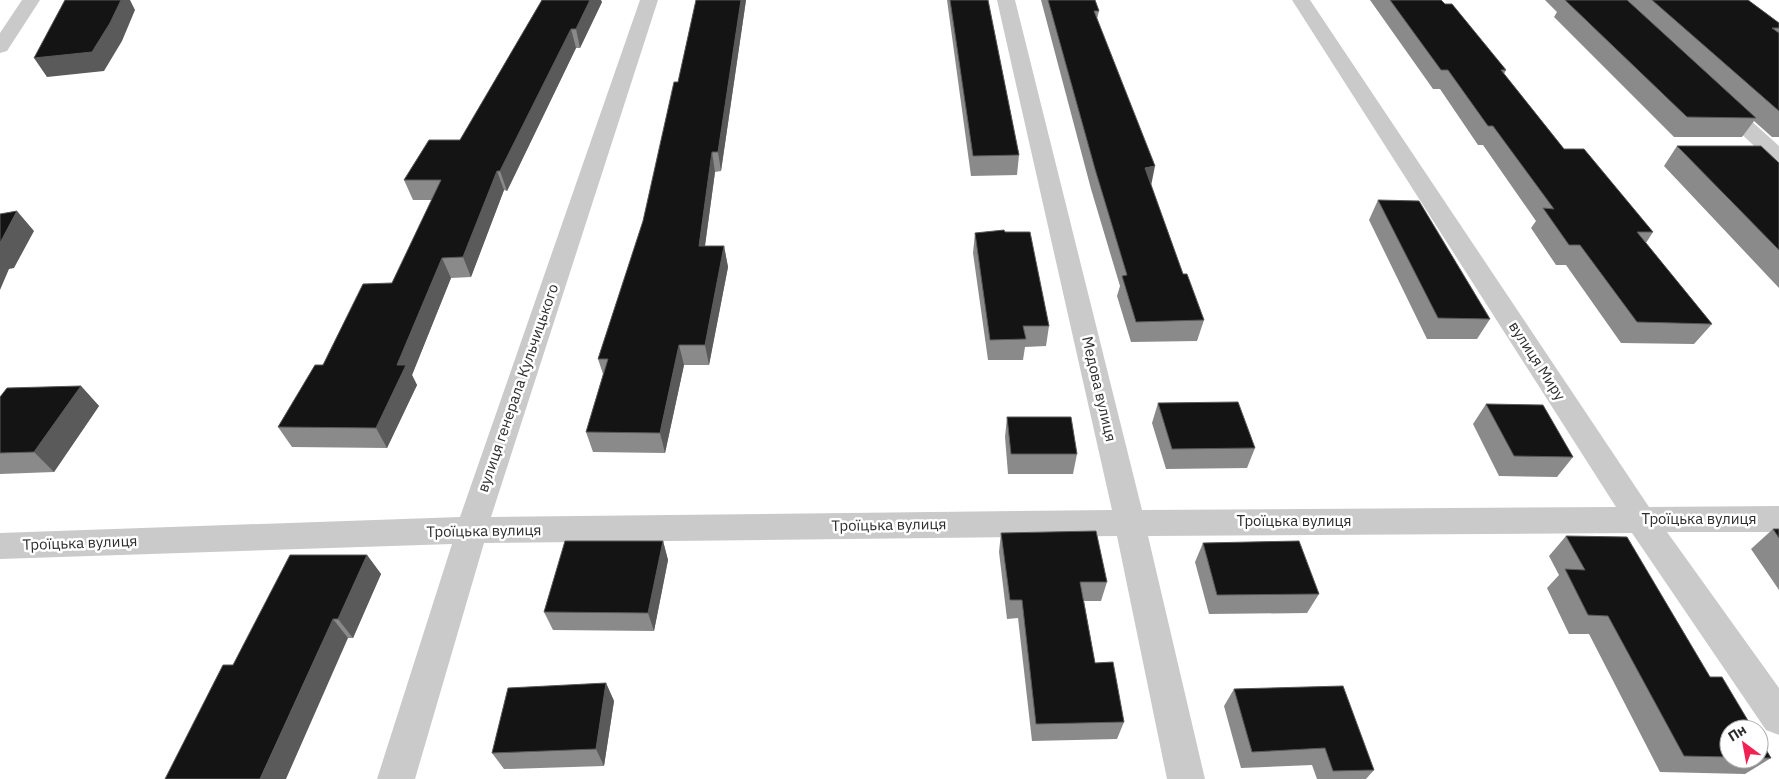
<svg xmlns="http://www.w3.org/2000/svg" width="1779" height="779" font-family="'IBM Plex Sans',sans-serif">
<rect width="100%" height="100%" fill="#fff"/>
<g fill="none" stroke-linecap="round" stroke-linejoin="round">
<path fill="#cacaca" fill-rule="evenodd" d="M22 0H40L7 51 0 53V33Z
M640 0H658L491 517 1112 510 997 0H1015L1142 510 1616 507 1292 0H1310L1649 507 1779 506V532H1667L1779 688V735L1766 730 1632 533 1148 536 1205 779H1167L1117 536 484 543 415 779H377L452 544 0 559V533L460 517Z
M1720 97 1727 99 1779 146V163L1771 162 1713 107 1710 103 1713 99Z"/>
</g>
<path fill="#8a8a8a" d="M542 0 602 2 580 48H576L507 191 504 190 471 277 451 278 412 375 417 385 387 448 292 447 278 427 323 365 392 283 432 200H413L404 180 460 140Z
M696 0H746L721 171 715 172 705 246H724L728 267 709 365H684L665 453 593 452 586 432 603 374 598 359 643 221 678 82Z
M947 0H988L1019 155 1017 175 971 176Z
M1041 0H1095L1099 11 1097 19 1151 185 1183 274 1204 320 1197 341 1131 342 1117 296 1120 286 1091 189Z
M1370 0H1441L1506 70 1504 74 1564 149 1653 232 1646 243 1712 324 1694 344 1621 343 1566 265H1556L1531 228 1536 221 1483 145H1478L1440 89H1433Z
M1545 0H1748L1779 23V137H1772L1754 121 1742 137H1674L1554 17 1557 12Z
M1677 146 1779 163V288L1664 166Z
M1378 200 1490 319 1477 339H1427L1369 220Z
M1005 232 1049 326 1046 346 1025 347 1023 360H988L973 253 975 233Z
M81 386 99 406 54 472 0 474V397Z
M1158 403 1255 448 1247 468 1166 469 1152 423Z
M1486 404 1573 457 1557 477 1499 476 1473 424Z
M1007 417 1077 454 1073 474H1008L1005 437Z
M1773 529H1779V590L1751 549Z
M1001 533 1107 582 1101 601H1084L1095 663 1124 722 1117 739 1032 741 1018 618 1007 619 999 552Z
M1566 536 1729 729V759H1759V738L1771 758 1745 774 1660 772 1589 634H1569L1547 588 1559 575 1549 556Z
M663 541 668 560 654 631 553 630 544 612Z
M1203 543 1319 594 1307 613 1209 614 1195 562Z
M367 555 381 574 353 638H348L233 665Z
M606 683 614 701 604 766 504 769 492 753Z
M1234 689 1374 770 1366 779H1317L1312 765 1241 768 1224 706Z"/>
<path fill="#5a5a5a" d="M119 0H130L135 10 122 41 104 71 47 77 34 58Z
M590 0H601L602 2 580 48 576 29Z
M741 0H746L721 171 718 152Z
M571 29 576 48 507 191 500 171Z
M712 152 715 172 702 267 699 246Z
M1155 166 1151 186 1145 168Z
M497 171 504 190 471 277 463 257Z
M17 211 34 231 14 268 9 269 0 290V243Z
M724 246 728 267 709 365 705 345Z
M442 258 451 278 412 375 417 385 387 448 376 428 397 365Z
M679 345 684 365 665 453 660 433Z
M81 386 99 406 54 472 34 452Z
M663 541 668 560 654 631 648 613Z
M367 555 381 574 353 638 338 619Z
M333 619 348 638 286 779H260Z
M606 683 614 701 604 766 596 749Z"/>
<path fill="#141414" stroke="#5a5a5a" d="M65 0H121L110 23 92 52 34 58Z
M542 0H590L576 29H571L500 171H497L463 257 442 258 397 365H406L376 428 278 427 315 365H323L363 284 392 283 441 180H404L429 140H460Z
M696 0H741L718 152H712L699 246H724L705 345H679L660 433 586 432 608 359H598L643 221 674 82H678Z
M950 0H988L1019 155 973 156Z
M1048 0H1095L1099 11H1094L1155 166 1145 168 1183 274H1187L1204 320 1136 322 1122 276 1127 275 1095 169Z
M1390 0H1441L1445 4H1452L1506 70H1501L1564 149H1584L1653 232H1637L1712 324 1637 322 1580 245H1569L1543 208 1554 209 1493 126H1488L1448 70H1441Z
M1565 0H1627L1756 118 1687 117Z
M1652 0H1748L1779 23V28H1772L1779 33V111Z
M1677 146H1761L1779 163V250Z
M1378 200 1419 201 1490 319 1438 318Z
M17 211 0 243V214Z
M1004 230 1005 232H1030L1049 326H1023L1026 339 990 340 975 233Z
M81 386 34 452 0 453V397L7 388Z
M1238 402 1255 448 1172 449 1158 403Z
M1486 404 1543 405 1573 457 1514 456Z
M1007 417H1071L1077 454H1011Z
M1773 529H1779V538Z
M1096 531 1107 582H1080L1095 663 1113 662 1124 722 1036 724 1022 600H1010L1001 533Z
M1566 536 1627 537 1710 677H1722L1753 729H1729V757L1684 756 1608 616 1588 615 1565 569 1585 570Z
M565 541H663L648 613 544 612Z
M1299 541 1319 594 1217 595 1203 543Z
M290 555H367L338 619H333L260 779H165L223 665H233Z
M606 683 596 749 492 753 508 688Z
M1343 686 1374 770 1333 771 1325 748 1252 752 1234 689Z
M1759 738 1771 758H1759Z"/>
<g text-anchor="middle" stroke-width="5" stroke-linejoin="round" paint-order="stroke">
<g font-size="15" fill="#2d2d2d" stroke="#fff">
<text transform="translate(1537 361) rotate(57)" y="5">вулиця Миру</text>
<text transform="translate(518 388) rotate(-71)" y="5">вулиця генерала Кульчицького</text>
<text transform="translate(1099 389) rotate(77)" y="5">Медова вулиця</text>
<text x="1699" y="524">Троїцька вулиця</text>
<text x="1294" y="526">Троїцька вулиця</text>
<text transform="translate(889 525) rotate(-1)" y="5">Троїцька вулиця</text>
<text transform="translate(484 531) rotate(-1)" y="5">Троїцька вулиця</text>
<text transform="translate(80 543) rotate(-2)" y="5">Троїцька вулиця</text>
</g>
</g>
<g transform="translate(1744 744) rotate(328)"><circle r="24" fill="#ffffff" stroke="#ababab"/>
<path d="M0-4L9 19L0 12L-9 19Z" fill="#f22153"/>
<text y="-8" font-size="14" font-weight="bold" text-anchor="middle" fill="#2d2d2d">Пн</text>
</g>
</svg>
